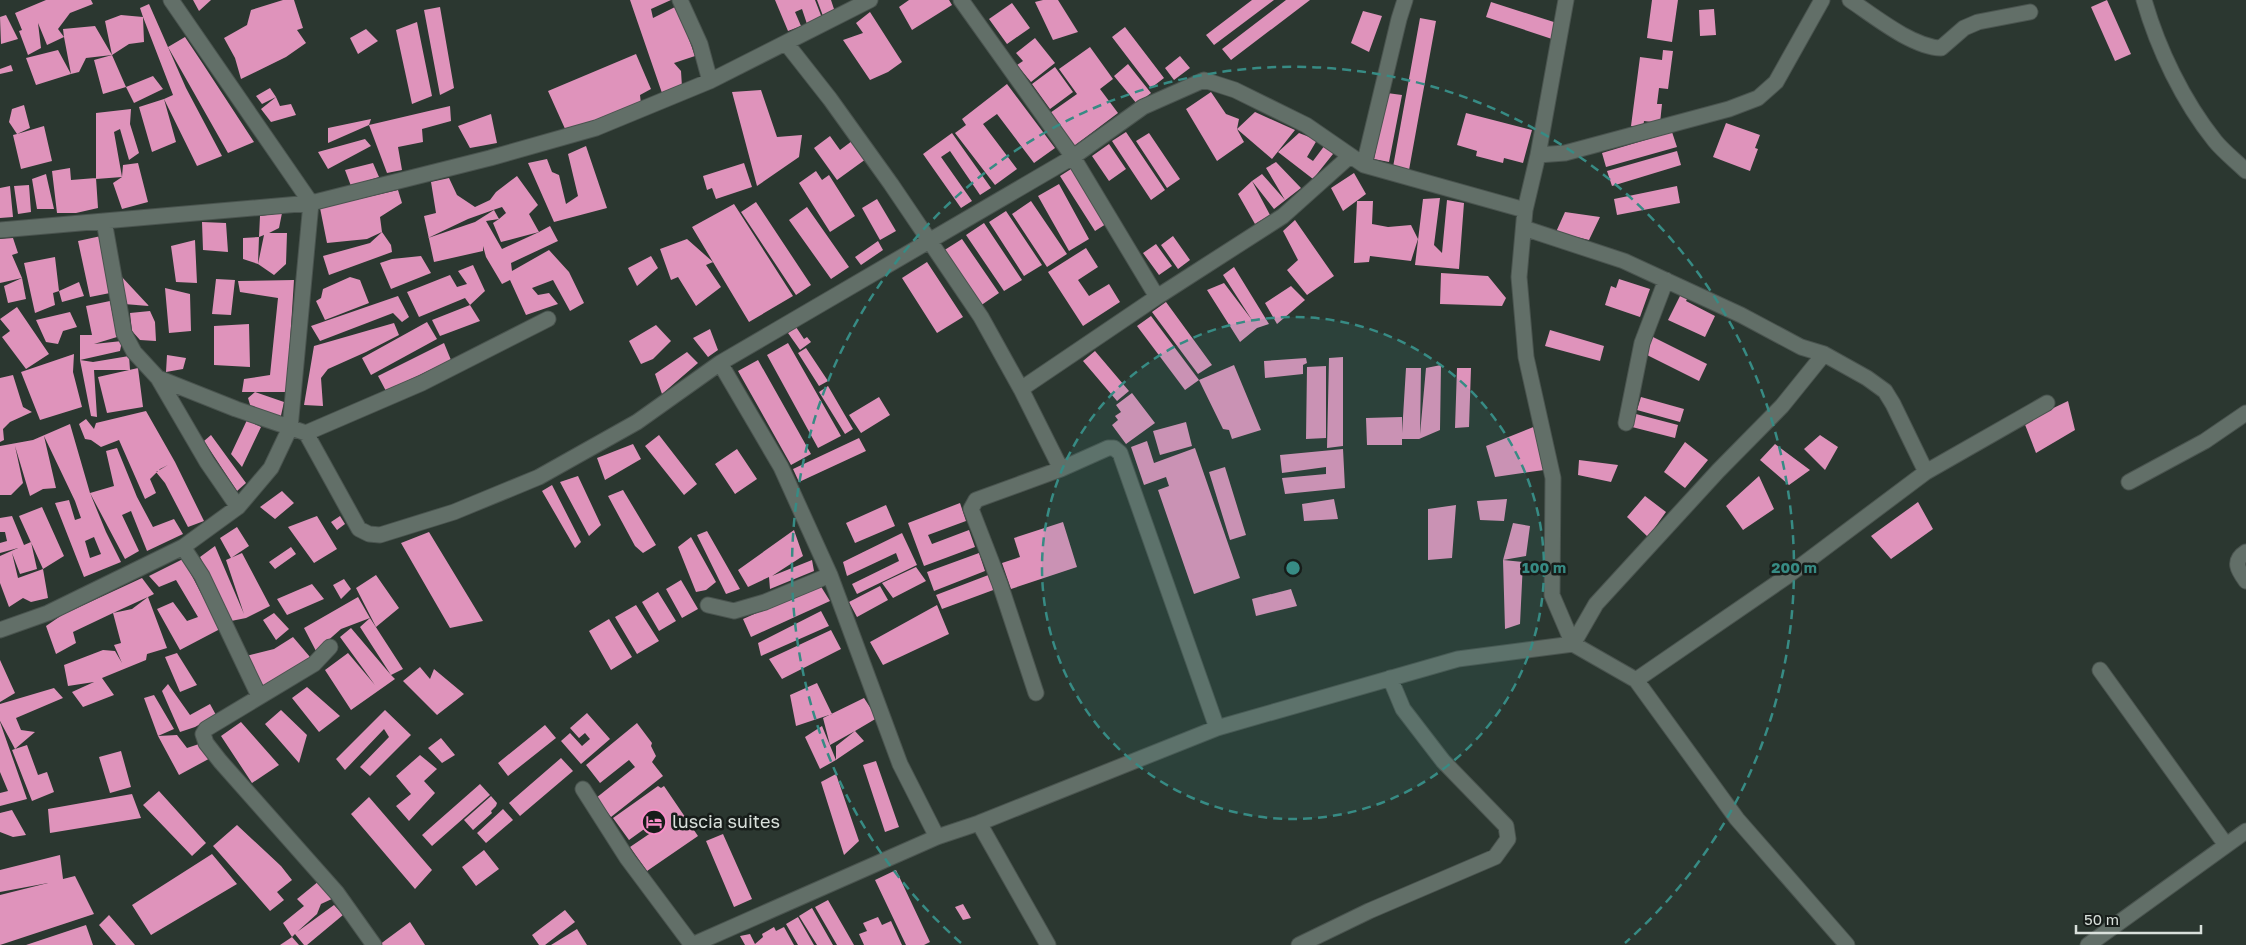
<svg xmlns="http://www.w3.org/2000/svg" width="2246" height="945" font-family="'Golos Text',sans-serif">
<rect width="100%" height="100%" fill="#2b3730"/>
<path fill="#df93bb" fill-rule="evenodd" d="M46 0H91L93 4 70 13 58 29 64 37 63 29 95 26 112 55 105 21 121 15 143 17 140 8 149 4 186 88 222 156 197 166 164 99 173 95 143 17 144 42 129 44 112 55 126 87 153 76 163 89 134 103 126 87 103 94 94 60 112 55 86 58 79 72 71 74 64 37 47 45 38 23 41 48 28 55 19 31 22 30 15 13Z
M193 0H211L199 11Z
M283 0H294L303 28 297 30 306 43 286 57 241 79 235 58 224 38 247 25 251 10Z
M630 0H671L651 9 653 18 677 6 695 56 674 63 681 71 682 87 662 93Z
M775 0H815L822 18 807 24 802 9 795 12 801 26 788 31Z
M817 0H831L835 12 823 16Z
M909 0H949L952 5 912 30 899 7Z
M1043 0H1058L1078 32 1053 40 1035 2Z
M1252 0H1274L1214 45 1206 35Z
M1286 0H1310L1231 60 1222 49Z
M1652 0H1678L1672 42 1647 38Z
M2107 0 2131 54 2115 61 2091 7Z
M1491 2 1557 23 1552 39 1486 17Z
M1012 3 1030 28 1007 44 989 19Z
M440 7 454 88 440 95 424 10Z
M1714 9 1716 35 1700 36 1699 10Z
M1363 11 1382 16 1369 52 1351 43Z
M870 12 902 62 888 72 870 80 843 40 863 33 856 23Z
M6 15 18 39 1 44 0 17Z
M1420 18 1436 21 1409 170 1393 167Z
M417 22 432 96 412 104 396 30Z
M1125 27 1164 78 1151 88 1112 37Z
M366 29 378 41 358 54 350 38Z
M185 37 203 64 254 142 228 153 168 47Z
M1035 38 1055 63 1031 82 1017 65 1023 61 1016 53Z
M1090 47 1113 79 1100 89 1118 113 1074 146 1050 113 1077 94 1059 69Z
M58 50 71 74 36 85 26 58Z
M1663 50 1673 51 1668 89 1659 88 1657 104H1662L1660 123 1644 121 1643 128 1631 126 1640 57 1662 60Z
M636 54 651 89 640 95 641 104 566 131 548 91Z
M1180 56 1190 68 1174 80 1165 68Z
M1128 64 1151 93 1137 104 1114 76Z
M11 65 13 71 0 74V69Z
M1055 67 1073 92 1050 109 1032 84Z
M1007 84 1055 148 1034 163 997 114 983 124 1017 169 995 185 955 133 966 125 962 119Z
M270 88 276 97 280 106 291 104 296 115 271 122 261 109 276 97 262 104 256 96Z
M761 90 777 137 802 135 799 157 757 186 732 92Z
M1211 92 1226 114 1239 119 1237 129 1255 112 1295 130 1272 159 1237 129 1244 142 1217 161 1186 109Z
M1387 93 1402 95 1389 162 1374 159Z
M164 99 176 142 152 152 139 107Z
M24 105 30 128 17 134 44 126 52 161 21 169 13 135 17 134 9 122 12 109Z
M450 106 451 121 422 129 423 142 398 147 402 170 387 173 369 125Z
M131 109 130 124 139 153 129 160 120 129 114 132 122 177 123 165 138 163 148 202 122 209 113 183 122 177 96 179V113Z
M1466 113 1532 130 1523 163 1504 158 1503 163 1476 156 1477 151 1457 145Z
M491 114 497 143 470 148 458 126Z
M371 119 369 125 328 143V128Z
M1726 123 1760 135 1755 148 1758 149 1750 171 1713 157Z
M1126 132 1165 190 1151 200 1112 141Z
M1672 132 1677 147 1606 167 1602 153Z
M952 133 991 188 980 195 950 151 941 157 972 201 961 208 923 154Z
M1149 133 1180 179 1167 188 1136 141Z
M1299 133 1317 140 1307 157 1313 161 1328 141 1333 154 1313 179 1278 152Z
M830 136 840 150 852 141 866 159 837 180 814 148Z
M365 139 371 146 328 169 318 152Z
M1109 144 1126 169 1109 181 1092 156Z
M586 146 607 208 554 222 528 163 547 159 552 172 559 175 566 204 578 196 568 154Z
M1677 151 1681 165 1612 186 1607 171Z
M1276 162 1301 188 1274 209 1252 181 1262 174 1285 200 1266 168Z
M373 163 379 177 351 186 345 170Z
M744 163 752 187 716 199 712 188 707 190 703 176Z
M70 168 71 180 96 178 98 208 76 213H57L52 171Z
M1071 169 1106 224 1095 231 1060 176Z
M816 171 822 180 829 175 855 216 830 232 799 183Z
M1354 173 1366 194 1343 211 1331 188Z
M46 174 54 209H37L32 179Z
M517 176 538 205 529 214 539 232 501 242 493 223 499 219 486 221 502 249 539 232 550 226 558 241 511 263 512 271 549 250 569 272 584 303 570 311 553 280 532 288 538 295 549 293 558 304 526 315 510 280 502 284 486 257 483 246V251L434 262 424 216 436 213 431 182 449 178 457 195 475 207 490 200 496 192ZM502 207 506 213 499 219 494 210 475 222 428 238 468 219 496 209Z
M1252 181 1270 215 1255 224 1238 194Z
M1059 184 1089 239 1069 251 1038 196Z
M29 185 31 212 18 214 14 186Z
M10 186 13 217 0 218V188Z
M1677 186 1680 203 1617 215 1614 199Z
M398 190 402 203 380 217 382 232 367 239 327 243 320 208Z
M1440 198 1434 245 1442 253 1447 200 1464 203 1459 269 1415 265 1423 199Z
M877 199 896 231 880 240 862 208Z
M1031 201 1067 254 1047 267 1012 214Z
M1357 201H1373L1372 224 1388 227 1411 225 1418 239 1411 261 1370 256 1369 262 1354 263Z
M756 202 811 285 796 295 741 212Z
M734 204 793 296 749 322 692 227Z
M807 207 849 267 831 279 789 220Z
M1006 211 1042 265 1024 276 989 222Z
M1565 212 1600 217 1589 240 1556 232Z
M282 213 279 228 269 233H287L286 264 274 275 258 264 264 235 259 237 260 216Z
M1295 220 1334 276 1307 295 1287 270 1298 260 1283 231Z
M202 222 226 223 228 252 203 250Z
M984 223 1022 280 1004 291 966 235Z
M382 232 391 245 392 252 329 275 323 256 370 243Z
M101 236 110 293 90 297 78 241Z
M1173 236 1190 260 1178 269 1161 245Z
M259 237 258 264 243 259V238Z
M13 238 18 253 12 255 22 278 26 299 8 303 4 286 22 278 0 283V239Z
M687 239 713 262 706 265 721 287 696 306 678 277 671 280 660 249Z
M962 239 999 293 980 306 943 251Z
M195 240 197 283 176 282 171 246Z
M878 241 883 250 861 265 855 257Z
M1156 244 1172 266 1159 275 1143 253Z
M1086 248 1098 267 1078 280 1089 296 1109 284 1120 302 1083 326 1048 272Z
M421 256 431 273 391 289 380 263 392 259Z
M651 256 658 268 637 286 628 268Z
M55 257 59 291 53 293 55 305 35 313 24 263Z
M927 262 963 317 937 333 902 278Z
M473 265 485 291 470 305 465 298 419 317 407 292 450 275 457 287 467 284 458 271Z
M1234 267 1269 324 1257 328 1240 342 1207 290 1224 283 1252 320 1223 275Z
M1441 273 1488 276 1506 298 1502 306 1440 304Z
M121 276 149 306 124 304Z
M350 277 360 280 369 303 325 320 316 301 321 298 323 289Z
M216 279 235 280 231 315 212 314Z
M1619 279 1650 289 1640 317 1605 305 1611 286 1616 288Z
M294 280 288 373 293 392H242L244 379 270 375 278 298 240 292 238 281Z
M79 282 84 296 62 302 59 291Z
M1291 286 1305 300 1277 324 1265 303Z
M165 288 190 294 191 331 169 333Z
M1682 292 1689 295 1686 301 1715 316 1705 337 1668 320Z
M398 296 409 317 402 322 393 313 320 341 311 326Z
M110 301 117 337 94 344 122 341 120 351 80 360 93 362 129 356 130 370H94L97 417 91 416 80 360V335H92L86 306Z
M1166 302 1212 365 1198 374 1152 312Z
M470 305 480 321 440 336 432 320Z
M17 307 49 354 26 369 2 337 10 331 0 319Z
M150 311 155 322 156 341 140 340 132 331 130 313Z
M70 312 77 327 63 331 58 344 46 342 36 320Z
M1151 316 1199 380 1185 390 1137 326Z
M427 322 437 339 371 375 362 358Z
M394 323 399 335 366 352 328 369 321 378 323 406 304 405 314 346Z
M249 324 250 367 214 365V326Z
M656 325 671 341 653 359 641 364 629 341Z
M796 327 804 339 807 337 811 342 800 350 788 333Z
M710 329 718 350 708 357 693 338Z
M1550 330 1604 346 1600 361 1545 346Z
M1653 337 1707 364 1699 381 1645 354Z
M444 343 451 360 386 391 378 376Z
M788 343 841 436 818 448 767 355Z
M806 348 828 381 819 386 798 353Z
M1095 351 1129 391 1117 401 1083 361Z
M687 352 698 363 662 394 655 374Z
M74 354 73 372 82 407 40 420 21 372Z
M167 355 186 358 183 369 166 372Z
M1343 357V446L1327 448 1329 358Z
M1306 358 1307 363 1303 365V374L1265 378 1264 361Z
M758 360 811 454 791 465 738 371Z
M1234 365 1261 430 1232 439 1229 430 1223 429 1199 380Z
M1441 365 1440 430 1419 439H1402V445H1367L1366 418 1402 417V433L1406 368H1421L1420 434 1426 368Z
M1326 366V438L1306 439 1307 367Z
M138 368 143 407 107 413 98 377Z
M1457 368H1471L1469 427 1455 428Z
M13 375 23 407 32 412 10 422 3 429 4 440 0 442V378Z
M828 386 853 429 845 434 819 392Z
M255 392 284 402 280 420 251 408 248 398Z
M1132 393 1155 423 1126 444 1112 425 1118 420 1115 416 1121 412 1116 405Z
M879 397 890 415 861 433 849 415Z
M1641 397 1684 409 1680 422 1637 410Z
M2068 401 2075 430 2036 453 2024 422Z
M146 411 175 462 204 521 188 527 165 483 156 472 168 465 160 469 150 479 156 493 145 499 119 440 101 447 91 440 85 439 79 424 86 419 94 429 96 423Z
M1636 414 1678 425 1675 438 1632 427Z
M247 420 261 427 242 467 231 454Z
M1186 422 1192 446 1160 455 1153 431Z
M70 424 90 493 106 532 121 562 84 577 55 503 69 500 75 520 81 518 75 501 44 436 56 488 43 489 30 496 15 446 23 483 11 495H0V446L33 440ZM94 537 101 554 90 558 85 541Z
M1541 424 1544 470 1495 477 1486 446Z
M211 435 246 483 237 491 204 441Z
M659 435 697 484 684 495 645 446Z
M1820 435 1838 447 1825 470 1804 449Z
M859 438 866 451 799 482 793 469Z
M1147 441 1154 463 1195 448 1240 578 1194 594 1158 490 1169 486 1166 477 1144 485 1131 447Z
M1685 442 1708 460 1685 488 1664 472Z
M633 444 641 459 605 480 597 458Z
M1775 444 1810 470 1789 485 1760 460Z
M117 448 137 497 153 527 174 519 183 534 147 551 131 511 122 515 139 551 125 559 90 493 114 486 106 451Z
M737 449 757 479 735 494 715 464Z
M1343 449 1345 488 1285 494 1282 478 1326 474V467L1282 473 1280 455Z
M1579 460 1618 465 1611 482 1578 475Z
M1225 467 1246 535 1230 540 1209 472Z
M578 476 601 525 589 536 560 482Z
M1759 476 1774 509 1743 530 1726 506Z
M552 485 581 542 575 548 542 491Z
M623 490 656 545 643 553 635 546 608 496Z
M282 491 294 503 275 519 260 507Z
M1645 496 1666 512 1648 537 1627 517Z
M1334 499 1338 519 1304 521 1302 504Z
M1507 499 1504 521 1480 520 1477 501Z
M1918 502 1933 529 1891 559 1871 536Z
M960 503 966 521 928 535 932 544 969 530 975 547 924 566 908 523Z
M886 505 895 526 855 543 846 523Z
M1456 505 1452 558 1428 560V509Z
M42 507 64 556 43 569 19 516Z
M12 516 24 545 31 542 37 569 20 574 12 553 18 578 43 569 48 598 31 602 23 598 9 607 0 583V556L18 548 0 553V543L7 541 5 532H0V518Z
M317 516 337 549 314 563 288 527Z
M340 516 345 524 337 530 331 522Z
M1063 522 1077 567 1011 589 1002 563 1020 557 1014 538Z
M1513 523 1530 526 1526 556 1503 560 1523 562 1520 624 1505 629 1503 560Z
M237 527 249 546 231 558 220 538Z
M794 530 803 556 772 576 812 560 814 571 770 589 769 577 748 587 738 570Z
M707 531 740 589 726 594 697 535Z
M429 532 483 621 450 628 401 543Z
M902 533 917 565 857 594 852 584 899 561 896 553 847 576 843 562Z
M691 537 716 582 706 590 696 592 678 547Z
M215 546 244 614 226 560 242 553 270 606 246 618 231 621 200 557Z
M291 547 296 554 275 569 269 562Z
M979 553 985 571 934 591 927 572Z
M183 559 220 629 180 650 157 609 173 602 187 621 198 617 176 580 159 587 149 576Z
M916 567 926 581 893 598 882 583Z
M991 574 996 589 942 609 936 595Z
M376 575 399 608 376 627 356 588Z
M142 578 154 594 148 597 167 648 147 654 146 660 102 678 114 695 83 707 72 692 94 682 68 686 64 665 103 650 115 651 122 663 114 645 121 643 113 613 73 632 76 643 56 654 46 626 62 615ZM148 597 132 609 113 613Z
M344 579 351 589 341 599 333 585Z
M681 580 698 609 682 618 666 589Z
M312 584 324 599 287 615 277 599Z
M820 585 830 601 751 637 743 619Z
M880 586 888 600 857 617 849 602Z
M1291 589 1297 606 1256 616 1252 599Z
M658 592 676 621 659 631 642 602Z
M358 597 370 618 341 629 316 651 304 628Z
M636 605 659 641 637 654 615 617Z
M937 605 949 634 883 665 870 642Z
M821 611 829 626 761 656 758 643Z
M274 613 289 629 276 640 263 620Z
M370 618 403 669 391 675 395 679 351 710 325 670 348 653 375 685 340 637 351 628 391 675 360 627Z
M609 619 632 657 611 670 589 631Z
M831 630 841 649 782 679 769 659Z
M293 637 310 657 263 688 246 656 274 649Z
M177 653 197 685 180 692 165 657Z
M0 660 15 693 0 702Z
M420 667 430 679 434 669 464 694 437 715 403 681Z
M817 683 832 714 796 726 790 695Z
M168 684 190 715 210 704 216 715 195 727 180 732 162 691Z
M307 687 340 716 319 732 292 698Z
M54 688 63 698 16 718 21 730 35 732 15 749 0 721V704Z
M154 695 174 729 158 736 177 735 187 748 199 744 216 755 179 775 158 736 144 698Z
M864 698 877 718 855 731 864 741 836 760V746L855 731 830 745 823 718Z
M281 710 307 735 299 763 265 724Z
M385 710 411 735 370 776 360 767 389 737 384 729 345 770 336 759Z
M587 713 610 739 581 764 561 741 570 733 582 746 590 739 585 733 579 738 570 728Z
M0 722 27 799 0 806V793L8 791 0 772Z
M241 722 279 765 252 783 221 736Z
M637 723 652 743 651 746 656 756 652 762 663 776 611 817 596 798 635 767 629 760 600 783 586 765Z
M545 725 556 738 508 776 498 763Z
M822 726 836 760 820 769 805 737Z
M441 738 455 755 442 763 428 748Z
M27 745 38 775 47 772 54 792 32 801 12 750Z
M121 751 131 787 110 793 99 757Z
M420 755 437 769 424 781 435 793 409 821 396 806 411 794 396 776Z
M561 758 573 771 520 816 509 803Z
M876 761 899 827 885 832 863 765Z
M836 774 859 841 844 855 821 782Z
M480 784 490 795 432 846 422 835Z
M658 786 661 788 664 786 698 836 647 871 630 847 658 828 654 822 629 840 613 818Z
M159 791 206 843 192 856 143 805Z
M132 794 141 818 50 833 48 809Z
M491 796 497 803 496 806 491 811 492 813 473 830 464 820Z
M369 797 432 870 415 889 351 814Z
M503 809 513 820 486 843 477 833Z
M12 810 26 835 13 837 0 832V813Z
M237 825 281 866 292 880 277 892 284 900 270 911 213 846Z
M723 834 752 899 734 907 706 841Z
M484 850 499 869 476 886 462 867Z
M212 854 237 884 151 935 132 905Z
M60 855 63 879 75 876 94 914 0 945V895L48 883 0 892V870Z
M896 870 930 942 924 945H906L875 880Z
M319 881 334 898 321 904 317 914 297 932 334 905 343 915 307 945H304L295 934 292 937 299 945H280L292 937 283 923 304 906 297 899Z
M828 900 854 945H837L815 907Z
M963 904 971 918 963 920 955 907Z
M812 908 833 945H817L799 916Z
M565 910 575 922 545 945H539L532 935Z
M109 915 135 945H116L99 925Z
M798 917 814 945H798L786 924Z
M878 917 882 925 891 921 902 945H864L859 934 867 931 863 923Z
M410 922 425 945H379Z
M86 925 93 945H26Z
M774 927 776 931 784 927 794 945H745L740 936 750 934 755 944 763 937 762 934Z
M577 929 587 945H551Z"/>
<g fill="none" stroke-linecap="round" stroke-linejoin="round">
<defs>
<path id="minor" d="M680 0 700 44 710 81
M961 0 1073 157 1157 297
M1850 0C1874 16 1912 47 1941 48L1964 28 1978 22 2030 12
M2144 0C2158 49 2183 101 2215 141 2224 152 2236 161 2246 171
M786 43 830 99 891 184 981 317 1021 389 1061 469
M1538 155 1566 0
M1364 165 1399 19 1405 0
M104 221 124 333 134 352 158 378 207 462 238 507
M1524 228 1624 261 1741 315 1801 347 1824 354 1867 378 1885 391 1893 404 1926 472
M0 230 311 203 490 158 596 128 710 81 870 0
M720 363 781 467 830 575 900 764 937 837
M158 378 236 409 306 433 422 383 548 319
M1021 389 1157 297 1283 216 1350 156
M1626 423 1642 343 1666 280
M306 433 359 529 369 534 380 535 454 512 539 477 637 422 720 363 1073 157 1143 107 1204 80 1235 90 1306 125 1364 165 1525 210
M2129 482 2205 441 2246 413
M183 547 202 576 259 696
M2246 552C2232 561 2238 570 2246 581
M708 605 734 611 765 602 830 575
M0 630 48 613 183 547 238 507 271 468 290 428 311 203 171 0
M1573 644 1552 595 1553 478 1526 357 1519 277 1525 210 1538 155 1565 153 1729 109 1758 98 1776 82 1822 0
M1573 644 1596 604 1718 471 1782 406 1824 354
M330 647 314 664 206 729 203 734 206 743 220 761 337 893 374 945
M2100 670 2226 845
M1636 680 1786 577 1926 472 2047 403
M1036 693 1000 584 971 509 976 500 1061 469 1108 448H1114L1120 453 1217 728
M583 789 627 858 692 945
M979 823 1048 945
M692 945 937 837 979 823 1217 728 1458 659 1573 644 1636 680 1737 819 1847 945
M1299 945 1369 911 1495 857 1508 839 1506 826 1443 761 1403 709 1390 678
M2088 945 2246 831"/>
</defs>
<use href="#minor" stroke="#4a544f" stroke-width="17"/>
<use href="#minor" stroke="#626f68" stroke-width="15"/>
</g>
<circle cx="1293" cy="568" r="251" fill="#378b84" fill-opacity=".12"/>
<g fill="none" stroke="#378b84" stroke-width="2.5" stroke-dasharray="9 6">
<circle cx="1293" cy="568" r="251"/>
<path d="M961 943A501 501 0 1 1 1625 943"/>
</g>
<defs>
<symbol id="hotel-ring" viewBox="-11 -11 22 22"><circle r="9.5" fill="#171d1a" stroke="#f98fc9" stroke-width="1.5"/><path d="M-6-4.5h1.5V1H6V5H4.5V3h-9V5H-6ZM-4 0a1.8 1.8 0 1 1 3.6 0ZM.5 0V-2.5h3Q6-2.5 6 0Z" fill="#f98fc9"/></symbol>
</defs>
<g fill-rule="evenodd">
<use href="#hotel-ring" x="640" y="808" width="28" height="28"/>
</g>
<g text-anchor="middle" stroke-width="5" stroke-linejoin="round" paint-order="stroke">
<g font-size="18" fill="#d9e0db" stroke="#171d1a" text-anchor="start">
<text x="672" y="828">luscia suites</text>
</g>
</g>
<circle cx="1293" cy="568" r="8" fill="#378b84" stroke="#171d1a" stroke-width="2.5"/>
<g font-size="15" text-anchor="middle" font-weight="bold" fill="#378b84" stroke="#171d1a" stroke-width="5" stroke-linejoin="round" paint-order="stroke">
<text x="1544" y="573">100 m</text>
<text x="1794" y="573">200 m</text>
</g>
<path d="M2076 925v8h125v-8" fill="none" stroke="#d9e0db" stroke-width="2.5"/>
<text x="2084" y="925" font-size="15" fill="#d9e0db" stroke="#171d1a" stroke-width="4" paint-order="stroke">50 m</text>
</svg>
